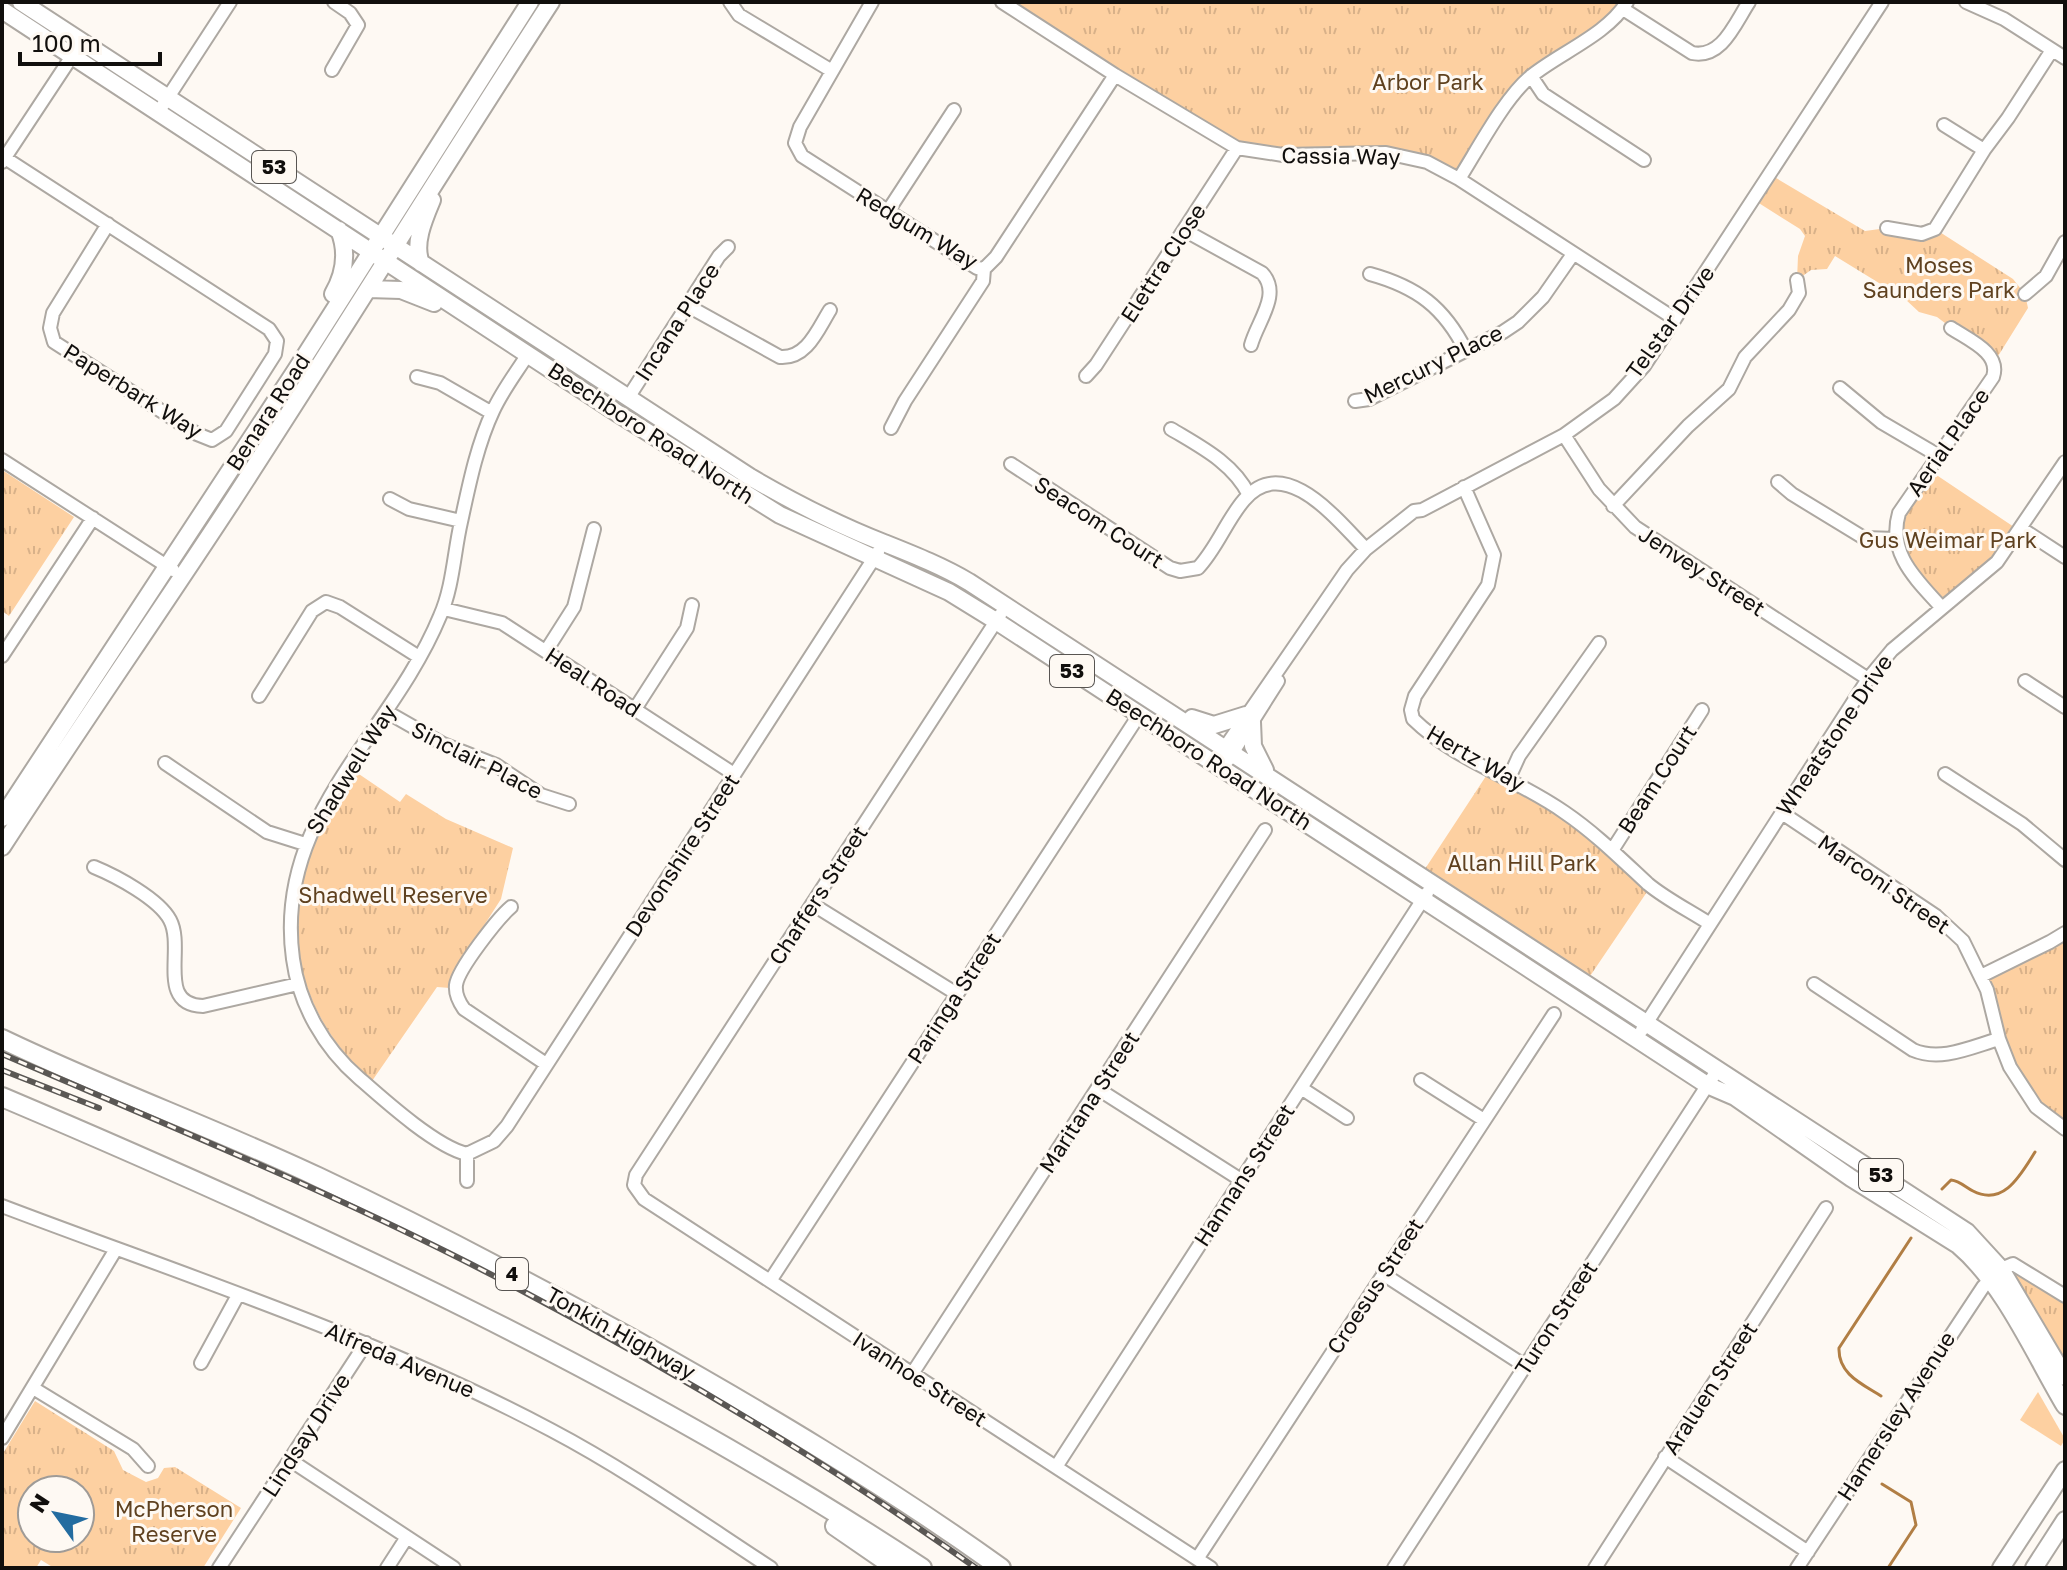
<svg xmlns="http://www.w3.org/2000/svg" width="2067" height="1570" font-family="'Golos Text',sans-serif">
<defs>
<pattern id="park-tufts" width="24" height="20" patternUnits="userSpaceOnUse" patternTransform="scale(2)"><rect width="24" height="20" fill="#fdd0a1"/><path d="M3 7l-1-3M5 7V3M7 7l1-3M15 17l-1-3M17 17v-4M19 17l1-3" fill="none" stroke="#d8b189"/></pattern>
</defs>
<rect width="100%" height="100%" fill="#fef9f3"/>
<path fill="#fdd0a1" d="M2038 1392 2065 1439 2061 1446 2020 1420Z"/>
<path fill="url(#park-tufts)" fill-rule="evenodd" d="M1002 2H1627L1531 76 1459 179 1415 158 1250 151Z
M1771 175 1865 231 1887 228 1935 229 2013 279 2025 294 2028 308 1995 361 1937 317 1919 312 1905 299 1835 256 1827 269 1811 270 1797 280 1798 256 1805 236 1800 229 1754 200Z
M2 470 74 517 9 616 2 611Z
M1929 470 2020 531 1942 608 1906 566 1895 530Z
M353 770 400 802 406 794 446 819 513 848 501 899 453 974 450 988 437 987 372 1081C315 1031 287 964 300 888 304 867 308 847 317 828 328 808 341 789 353 770Z
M1490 770 1523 786 1651 886 1586 982 1421 875Z
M2065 933V1129L2025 1094 1981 976Z
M2007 1265 2065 1296V1377Z
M35 1401 114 1451 123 1470 146 1482 158 1478 164 1468 175 1467 241 1508 203 1568H54L41 1560 36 1568H2V1455ZM80 1490V1538H32V1490Z"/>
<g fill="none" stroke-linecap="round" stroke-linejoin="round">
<path stroke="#b17e44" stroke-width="3" d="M1942 1189 1951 1180C1960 1181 1965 1187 1973 1191 2004 1207 2021 1174 2035 1152
M1881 1396C1862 1384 1838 1374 1839 1348L1911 1238
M1882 1484 1911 1502 1916 1525 1888 1568"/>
<defs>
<path id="minor" d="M730 2 739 15 832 71
M872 2 800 127 795 143 802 156 977 268 984 269 996 257 1115 75
M1002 2 1115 75 1237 148 1283 155 1386 153 1427 162 1459 179 1675 319
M1966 2 2004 19 2065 58
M1623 9 1692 53C1722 59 1735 23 1749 2
M332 70 358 25 350 13 334 2
M1531 76 1543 94 1644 160
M163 105 230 2
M1944 125 1984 150
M5 158 269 329 277 341 275 354 226 431 212 440 197 434 54 342 50 328 53 313 108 224
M2 162 82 41
M1459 179C1478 149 1504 99 1530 77 1559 53 1607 35 1627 2
M888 211 954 110
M1887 228 1922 234 1935 229 1984 150 2008 118 2052 50
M1184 230 1262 273C1282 294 1257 322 1251 345
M1370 274C1417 287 1444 307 1466 351
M2025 294 2046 276 2065 242
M688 306 780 357C807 359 818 329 830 310
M1086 376 1096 365 1237 148
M417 377 440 383 492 413
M1840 388 1881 422 1939 456
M628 398 719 256 728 247
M1355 401 1369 399 1503 332 1518 322 1543 297 1573 254
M891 428 905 401 983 281 984 269
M1171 429C1201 447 1233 463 1249 495
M1564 435 1599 489 1635 527 1868 679
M2 460 173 570
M1011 464 1170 568 1180 571 1198 568C1217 548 1226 521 1244 500 1285 452 1338 521 1366 549
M1778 482 1792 494 1864 538 1896 539
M1464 487 1494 555 1488 585 1415 696 1411 710 1413 719C1456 761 1516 778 1564 812 1595 833 1621 859 1648 884 1666 899 1690 911 1710 924
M390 499 409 509 461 521
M1613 506 1688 426 1729 389 1745 357 1789 310 1799 293 1797 280
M2022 529 2065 557
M1942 608C1917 580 1887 554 1899 513L1993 377C2001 353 1969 340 1951 328
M444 609 502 623 734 774
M1000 615 636 1175 634 1185 644 1199 1211 1568
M546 651 574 607 594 529
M2 656 93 518
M2025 681 2065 707
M259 696 312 611 326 602 340 607 419 657
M635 709 687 628 692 605
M387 712 443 744 496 765 541 795 569 804
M1228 760 1278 681
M1215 762 1347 570 1366 549 1414 511 1422 510 1564 435 1614 399 1644 366 1882 2
M165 763 267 832 305 844
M1945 774 2022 824 2065 860
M1509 778 1519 756 1599 643
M1782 813 1936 916 1963 941 1987 990 1999 1039 2010 1067 2036 1107 2065 1129
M1613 849 1702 710
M94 867C116 876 159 899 170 920 185 948 156 1005 203 1006L298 984
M812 904 957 994
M511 907C498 918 458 969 456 985 455 994 459 1002 464 1009L546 1064
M1981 976 2050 942 2065 933
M1814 984 1913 1050C1941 1062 1971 1047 1999 1039
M1642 1030 1868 679 1892 650 1997 562 2065 462
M1421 1080 1484 1120
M1301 1088 1347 1118
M1098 1089 1241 1180
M467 1154C436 1147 384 1100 359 1078 324 1048 299 1004 293 959 273 817 391 735 440 616 453 587 454 552 461 522 469 485 477 445 493 411 502 391 516 373 528 354
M467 1154 494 1141 507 1126 878 552
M467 1181V1154
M2 1206C186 1276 376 1337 551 1430 627 1470 699 1521 771 1568
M1383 1274 1525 1366
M770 1281 1139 715
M201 1363 238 1295
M912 1374 1265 830
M33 1388 133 1449 148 1466
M2 1438 116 1249
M1665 1457 1808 1552
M290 1460 454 1568
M1056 1467 1427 893
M1197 1559 1554 1014
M219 1568 366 1343
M387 1568 407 1537
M1394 1568 1718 1069
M1595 1568 1826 1208
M1797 1568 1983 1287 2001 1269 2013 1264 2065 1296"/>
<path id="major" d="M21 2 750 477C793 502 838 525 884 543 914 555 942 566 969 582L1967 1232 2001 1269 2065 1377
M2 10 617 413 780 515 949 592 996 621 1707 1085 1735 1097 1851 1178 1958 1245C2004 1284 2034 1354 2065 1406
M421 263C413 244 424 219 432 200
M368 289 401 290 434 303
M333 294C345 273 348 252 339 230
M1192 718 1214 725 1246 715
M1252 722 1253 746 1265 770
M2 818 296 370 530 2
M2 847C77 731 155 619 231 503 339 337 443 168 551 2
M2001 1568 2065 1470
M2034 1568 2065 1520"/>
<path id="highway" d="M2 1039C106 1089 214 1128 318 1177 426 1228 531 1283 636 1341 761 1411 884 1484 1001 1568
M2 1097C318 1231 634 1378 922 1568
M835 1526 896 1568"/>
</defs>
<use href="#minor" stroke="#ada8a2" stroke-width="16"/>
<use href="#major" stroke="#ada8a2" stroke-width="20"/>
<use href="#highway" stroke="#ada8a2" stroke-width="22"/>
<use href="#minor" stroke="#fff" stroke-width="12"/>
<use href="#major" stroke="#fff" stroke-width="16"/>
<use href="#highway" stroke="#fff" stroke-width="18"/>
<defs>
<path id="rail" d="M2 1054C174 1128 349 1199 515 1287 674 1371 830 1464 976 1568
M2 1070 99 1108"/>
</defs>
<use href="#rail" stroke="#5a5754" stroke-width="6"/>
<use href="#rail" stroke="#fef9f3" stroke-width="3" stroke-dasharray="9" stroke-linecap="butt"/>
</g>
<g text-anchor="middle" stroke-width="6" stroke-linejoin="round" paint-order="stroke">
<g fill="#fef9f3" stroke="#585552" stroke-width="2">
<rect x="252" y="151" width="44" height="32" rx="6"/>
<rect x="1050" y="655" width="44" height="32" rx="6"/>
<rect x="1859" y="1159" width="44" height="32" rx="6"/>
<rect x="496" y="1258" width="32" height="32" rx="6"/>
</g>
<g font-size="20" font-weight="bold" fill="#110f0d">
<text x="274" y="174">53</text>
<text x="1072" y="678">53</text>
<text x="1881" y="1182">53</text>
<text x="512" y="1281">4</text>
</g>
<g font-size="22" fill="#5f411f" stroke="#fef9f3">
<text x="1428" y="90">Arbor Park</text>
<text x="1939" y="273">Moses<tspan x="1939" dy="25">Saunders Park</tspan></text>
<text x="1948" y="548">Gus Weimar Park</text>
<text x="1522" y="871">Allan Hill Park</text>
<text x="393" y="903">Shadwell Reserve</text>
<text x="174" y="1517">McPherson<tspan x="174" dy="25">Reserve</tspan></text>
</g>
<g font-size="22" fill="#110f0d" stroke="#fef9f3">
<text transform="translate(1341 156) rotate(1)" y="8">Cassia Way</text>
<text transform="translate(917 228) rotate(31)" y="8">Redgum Way</text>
<text transform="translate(1163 263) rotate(-57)" y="8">Elettra Close</text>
<text transform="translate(677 322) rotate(-57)" y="8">Incana Place</text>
<text transform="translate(1670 322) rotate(-54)" y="8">Telstar Drive</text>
<text transform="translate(1433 364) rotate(-26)" y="8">Mercury Place</text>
<text transform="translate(133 391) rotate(32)" y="8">Paperbark Way</text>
<text transform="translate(268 412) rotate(-57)" y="8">Benara Road</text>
<text transform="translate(651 433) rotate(33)" y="8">Beechboro Road North</text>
<text transform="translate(1948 442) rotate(-55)" y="8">Aerial Place</text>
<text transform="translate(1099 522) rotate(33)" y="8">Seacom Court</text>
<text transform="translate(1702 571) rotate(33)" y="8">Jenvey Street</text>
<text transform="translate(593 682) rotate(33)" y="8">Heal Road</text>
<text transform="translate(1834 735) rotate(-56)" y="8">Wheatstone Drive</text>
<text transform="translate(1476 758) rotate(30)" y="8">Hertz Way</text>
<text transform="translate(1209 759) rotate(33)" y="8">Beechboro Road North</text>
<text transform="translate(477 760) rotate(27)" y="8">Sinclair Place</text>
<text transform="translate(351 769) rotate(-58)" y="8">Shadwell Way</text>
<text transform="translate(1657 779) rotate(-57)" y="8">Beam Court</text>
<text transform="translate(682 855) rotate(-57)" y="8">Devonshire Street</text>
<text transform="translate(1884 884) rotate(35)" y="8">Marconi Street</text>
<text transform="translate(818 895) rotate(-57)" y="8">Chaffers Street</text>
<text transform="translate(954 998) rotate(-57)" y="8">Paringa Street</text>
<text transform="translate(1089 1102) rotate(-57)" y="8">Maritana Street</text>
<text transform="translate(1244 1175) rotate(-57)" y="8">Hannans Street</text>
<text transform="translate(1375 1286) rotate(-57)" y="8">Croesus Street</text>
<text transform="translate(1556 1318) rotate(-57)" y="8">Turon Street</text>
<text transform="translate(621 1333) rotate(29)" y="8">Tonkin Highway</text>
<text transform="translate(400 1360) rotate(23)" y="8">Alfreda Avenue</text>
<text transform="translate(920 1379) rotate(33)" y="8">Ivanhoe Street</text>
<text transform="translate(1710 1388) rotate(-57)" y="8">Araluen Street</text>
<text transform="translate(1896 1416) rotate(-57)" y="8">Hamersley Avenue</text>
<text transform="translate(306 1435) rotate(-57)" y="8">Lindsay Drive</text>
</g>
</g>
<rect width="2067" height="1570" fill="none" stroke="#110f0d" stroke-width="8"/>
<g transform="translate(56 1514) rotate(303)"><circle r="38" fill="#fef9f3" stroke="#9f9b97" stroke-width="2"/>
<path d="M0-6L14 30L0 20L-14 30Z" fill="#236ca0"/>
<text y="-12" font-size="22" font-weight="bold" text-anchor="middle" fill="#110f0d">N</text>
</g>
<path d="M20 52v12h140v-12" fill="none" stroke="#110f0d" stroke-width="4"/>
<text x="32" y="52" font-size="24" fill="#110f0d" stroke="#fef9f3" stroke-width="6" paint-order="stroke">100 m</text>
</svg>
